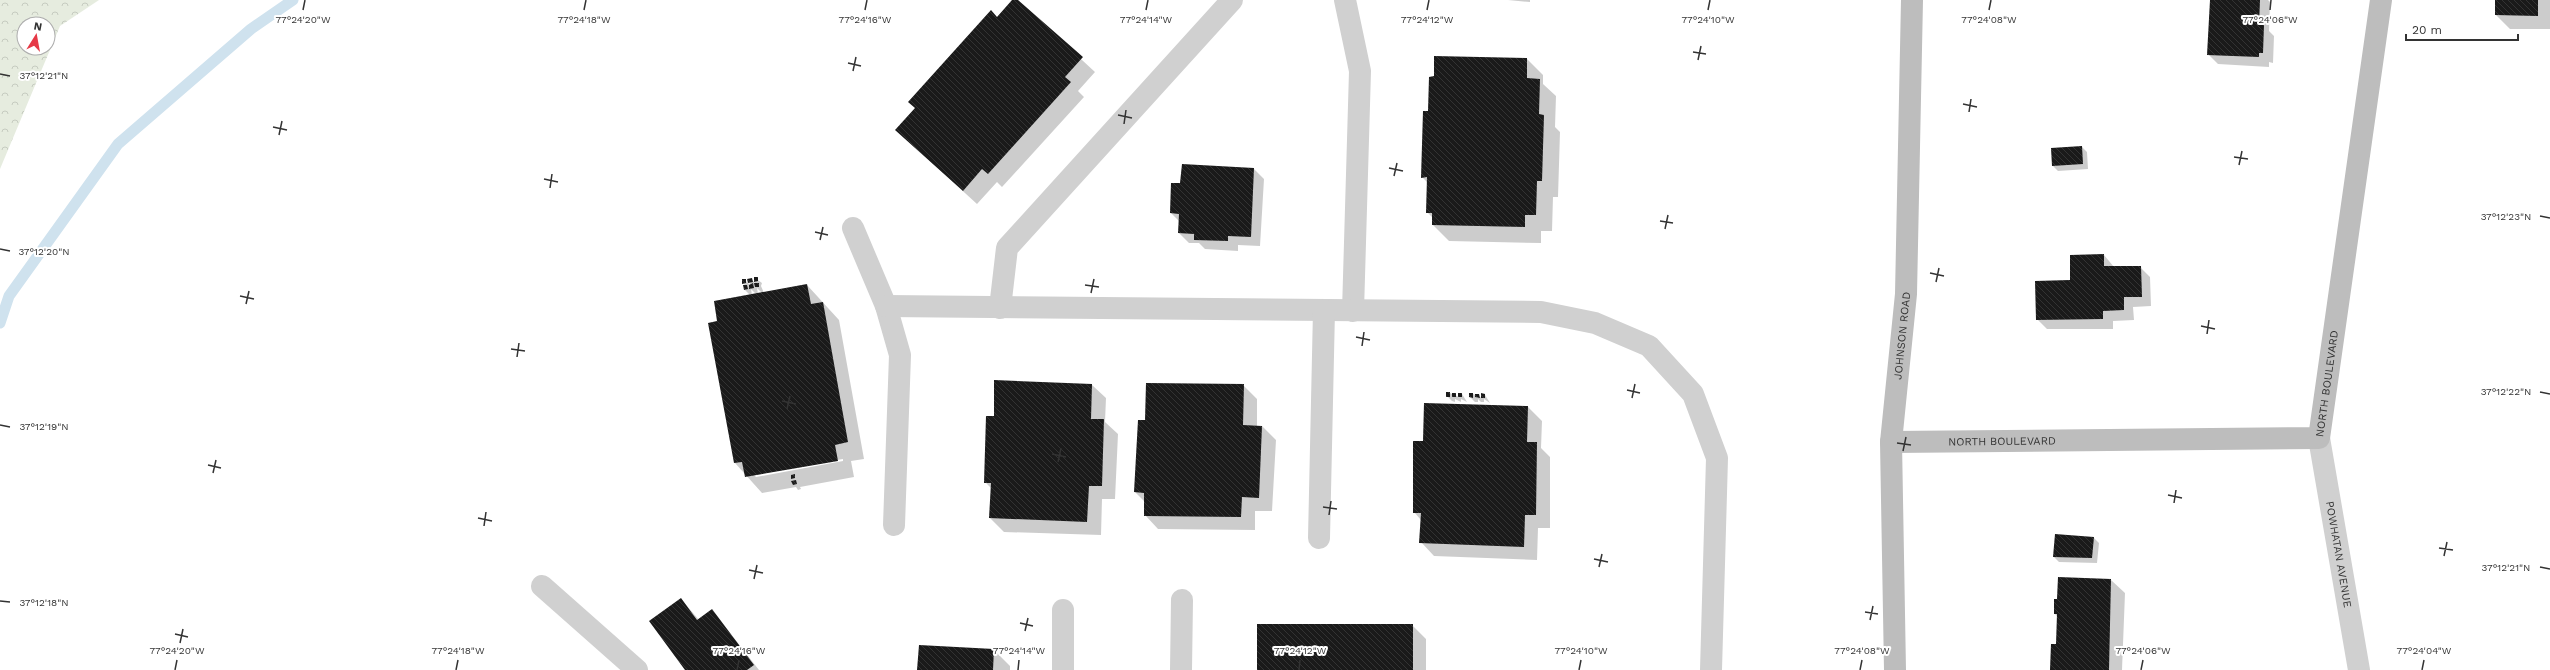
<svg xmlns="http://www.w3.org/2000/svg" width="2550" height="670" font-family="'Work Sans',sans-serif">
<defs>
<pattern id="forest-crowns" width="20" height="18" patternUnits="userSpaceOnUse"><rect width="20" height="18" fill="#e6ecdf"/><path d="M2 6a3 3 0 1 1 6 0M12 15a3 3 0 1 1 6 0" fill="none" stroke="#c6cbc0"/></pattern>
<pattern id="building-back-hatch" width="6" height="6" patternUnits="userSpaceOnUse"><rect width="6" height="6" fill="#1a1a1a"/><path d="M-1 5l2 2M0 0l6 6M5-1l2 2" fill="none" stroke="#333"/></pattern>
</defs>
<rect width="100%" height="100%" fill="#fff"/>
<path fill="url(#forest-crowns)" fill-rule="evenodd" d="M0 0H99L60 26 0 169ZM24 24H48V48H24Z"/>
<path fill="#0003" fill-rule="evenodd" d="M1013 0H1017L1095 72 1078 91 1084 97 1002 187 997 182 977 204 896 130Z
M1508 0H1530V2Z
M2211 0H2268L2270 2 2269 31 2274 36 2273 63 2269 62V67L2218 64 2208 54Z
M2496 0H2550V29H2510L2496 15Z
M1527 59 1543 75V84L1556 96 1555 127 1560 132 1558 197H1553L1552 231H1541V243L1449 241 1433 225V218L1427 212 1428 183 1422 177 1429 112Z
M2082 147 2087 152 2088 169 2058 171 2053 166Z
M1254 169 1264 179 1260 246 1238 245V251L1205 249 1199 243H1189L1179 233 1180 222 1171 213 1181 184Z
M2104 255 2114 267H2140L2150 277 2151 306 2133 307 2134 320 2113 321V329H2047L2037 319 2071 281Z
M755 278 762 283 761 286 764 293 807 285 839 320 864 459 851 461 854 477 800 487 801 489 798 490 796 487 762 493 735 463 718 322 750 295 744 289 746 286 743 283 745 280 750 285 749 279H751L755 283ZM757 288 762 293 758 294ZM751 289 756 294 752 295ZM843 459V461L756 477 754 475Z
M1092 385 1106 398 1105 422 1118 434 1115 499H1102L1101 535 1004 532 990 518 992 489 985 482 995 417Z
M1243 385 1257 399V426H1262L1276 440 1272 511H1255V530L1158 529 1145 515V502L1135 492 1146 421Z
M1450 393 1459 397V394H1462L1467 402 1461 399V402L1455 399V402L1452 401 1447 396Z
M1473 394 1482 398 1485 395 1490 403 1484 399V402H1481L1478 399V402H1475L1470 397Z
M1528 407 1542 421 1541 448 1550 457V528H1538L1537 560 1434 556 1421 542V520L1414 512 1424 442Z
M2094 538 2099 543 2097 563 2059 562 2054 557Z
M2111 580 2125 593 2122 670H2051L2057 644 2058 617 2055 614Z
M681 599 699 620 712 610 759 670H686Z
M1412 625 1426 639V670H1258Z
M994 650 1010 666V670H918Z"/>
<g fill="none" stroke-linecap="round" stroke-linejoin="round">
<path stroke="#cfe2ee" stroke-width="11" d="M0 323 9 296 118 144 251 29 293 0"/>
</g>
<path fill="url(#building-back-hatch)" d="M1012 0H1018L1083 57 1065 77 1071 82 988 174 982 169 963 191 895 130 915 108 908 102 991 10 997 17Z
M2210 0H2260L2259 25H2264L2263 53H2259V57L2207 55Z
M2495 0H2538V16L2495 15Z
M1434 56 1527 58V78L1540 79 1539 114 1544 115 1542 181H1537L1536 215H1525V227L1432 225V213H1426L1427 177 1421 178 1423 111H1428L1429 77 1434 76Z
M2082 146 2083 164 2052 166 2051 148Z
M1182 164 1254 168 1251 237 1228 236V241L1194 240V234L1178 233 1179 214 1170 213 1171 183H1180Z
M2104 254V266H2141L2142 297H2124V310L2103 311V319L2036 320 2035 281 2070 280V255Z
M754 277H758V281L754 282Z
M752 278 753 282 748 283 747 279Z
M742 279H746V283L742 284Z
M753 283 754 288 749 289V285Z
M754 283H759V287H755Z
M807 284 811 304 823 302 848 442 835 445 838 461 745 477 742 462 734 463 708 323 717 321 714 301Z
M743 285H747L748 289 744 290Z
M994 380 1092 384 1091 419H1104L1102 486H1089L1087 522 989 518 991 483H984L986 416H994Z
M1146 383 1244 384 1243 425 1262 426 1259 498 1242 497 1241 517 1144 516V493L1134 492 1138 420H1145Z
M1446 392H1450V397H1446Z
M1452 393H1456V397H1452Z
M1458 393H1462V397H1458Z
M1469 393H1473V398L1469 397Z
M1481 393 1485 394V398H1481Z
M1475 394H1479L1480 398 1475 397Z
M1424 403 1528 406 1527 442H1537L1536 515H1525L1524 547 1419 543 1421 513H1413V441H1423Z
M795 474V478L791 479V475Z
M796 480 797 484 793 485 791 481Z
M2055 534 2094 537 2092 558 2053 557Z
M2058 577 2111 579 2109 670H2050L2051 644H2056L2057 614H2054V599H2057Z
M681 598 697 620 712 609 754 665 747 670H685L649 621Z
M1257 624H1413V670H1257Z
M919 645 994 649 993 670H917Z"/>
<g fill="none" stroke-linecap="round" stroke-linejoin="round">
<g stroke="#d0d0d0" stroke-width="22">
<path d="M1345 0 1360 71 1353 311"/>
<path d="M853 228 886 306 900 355 894 525"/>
<path d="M886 306 1541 312 1595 323 1649 346 1693 394 1717 458 1711 670"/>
<path d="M1000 308 1007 248 1232 0"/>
<path id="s1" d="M2319 438 2359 670"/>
<path d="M1319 538 1324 310"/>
<path d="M542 586 637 670"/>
<path d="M1063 610V670"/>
<path d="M1181 670 1182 600"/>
</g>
<g stroke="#bdbdbd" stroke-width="22">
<path id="s2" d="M1891 442 2319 438 2381 0"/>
<path id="s3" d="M1895 670 1891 442 1906 294 1912 0"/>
</g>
</g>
<path fill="none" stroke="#333" stroke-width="1.5" d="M303 10 305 0M584 10 586 0M865 10 867 0M1146 10 1148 0M1427 10 1429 0M1708 10 1710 0M1989 10 1991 0M2270 10 2271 0M1693 52 1706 54M1698 60 1701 46M848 63 861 66M853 71 856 57M0 74 10 76M1963 104 1977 107M1969 112 1971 99M1118 115 1132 118M1124 124 1126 110M273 127 287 130M279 135 282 121M2234 157 2248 159M2239 165 2242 151M1389 168 1403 171M1394 176 1397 163M544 179 558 182M550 188 552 174M2540 216 2550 218M1660 221 1673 223M1665 229 1668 215M815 232 828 235M820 240 823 227M0 249 10 251M1930 273 1944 276M1936 282 1939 268M1085 285 1099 287M1091 293 1094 279M240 296 254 299M246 304 249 291M2201 326 2215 329M2207 334 2209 320M1356 337 1370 340M1362 346 1364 332M511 349 525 351M517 357 519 343M1627 390 1640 393M2540 392 2550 394M1632 398 1635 384M782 401 796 404M787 409 790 396M0 425 10 427M1897 443 1911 445M1903 451 1906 437M1052 454 1066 457M1058 462 1061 448M208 465 221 468M213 473 216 460M2168 495 2182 498M2174 503 2176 490M1323 507 1337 509M1329 515 1331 501M478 518 492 521M484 526 486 512M2439 548 2453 550M2444 556 2447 542M1594 559 1608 562M1599 567 1602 554M2540 567 2550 569M749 570 763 573M754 579 757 565M0 601 10 602M1865 612 1878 614M1870 620 1873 606M1020 623 1033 626M1025 631 1028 618M175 634 188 637M180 643 183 629M175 670 177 660M456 670 458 660M737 670 739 660M1018 670 1019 660M1299 670 1300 660M1579 670 1581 660M1860 670 1862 660M2141 670 2143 660M2422 670 2424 660"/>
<g text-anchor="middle" stroke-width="4" stroke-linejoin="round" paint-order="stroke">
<g font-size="11" fill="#333" stroke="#fff">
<text dy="4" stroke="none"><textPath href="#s3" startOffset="335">JOHNSON ROAD</textPath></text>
<text dy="4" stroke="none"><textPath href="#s2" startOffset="483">NORTH BOULEVARD</textPath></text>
<text dy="4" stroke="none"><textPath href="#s2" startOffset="111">NORTH BOULEVARD</textPath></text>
<text dy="4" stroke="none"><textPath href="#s1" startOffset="118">POWHATAN AVENUE</textPath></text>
</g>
</g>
<g font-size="10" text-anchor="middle" fill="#333" stroke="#fff" stroke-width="4" stroke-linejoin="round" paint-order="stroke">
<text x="303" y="23">77°24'20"W</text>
<text x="584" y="23">77°24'18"W</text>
<text x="865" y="23">77°24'16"W</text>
<text x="1146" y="23">77°24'14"W</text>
<text x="1427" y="23">77°24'12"W</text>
<text x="1708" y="23">77°24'10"W</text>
<text x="1989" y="23">77°24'08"W</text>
<text x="2270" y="23">77°24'06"W</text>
<text x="44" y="79">37°12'21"N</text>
<text x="2506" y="220">37°12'23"N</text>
<text x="44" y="255">37°12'20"N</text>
<text x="2506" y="395">37°12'22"N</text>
<text x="44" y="430">37°12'19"N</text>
<text x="2506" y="571">37°12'21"N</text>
<text x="44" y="606">37°12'18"N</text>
<text x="177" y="654">77°24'20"W</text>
<text x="458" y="654">77°24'18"W</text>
<text x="739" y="654">77°24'16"W</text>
<text x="1019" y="654">77°24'14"W</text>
<text x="1300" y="654">77°24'12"W</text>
<text x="1581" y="654">77°24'10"W</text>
<text x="1862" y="654">77°24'08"W</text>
<text x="2143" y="654">77°24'06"W</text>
<text x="2424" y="654">77°24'04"W</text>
</g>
<g transform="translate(36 36) rotate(11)"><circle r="19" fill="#ffffff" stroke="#adadad"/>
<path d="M0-3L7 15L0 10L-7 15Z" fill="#e63946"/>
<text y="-6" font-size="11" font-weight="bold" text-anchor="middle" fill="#333333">N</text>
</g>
<path d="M2406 34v6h112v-6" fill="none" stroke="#333333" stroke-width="2"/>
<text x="2412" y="34" font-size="12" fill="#333333" stroke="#ffffff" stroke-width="3" paint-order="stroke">20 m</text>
</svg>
